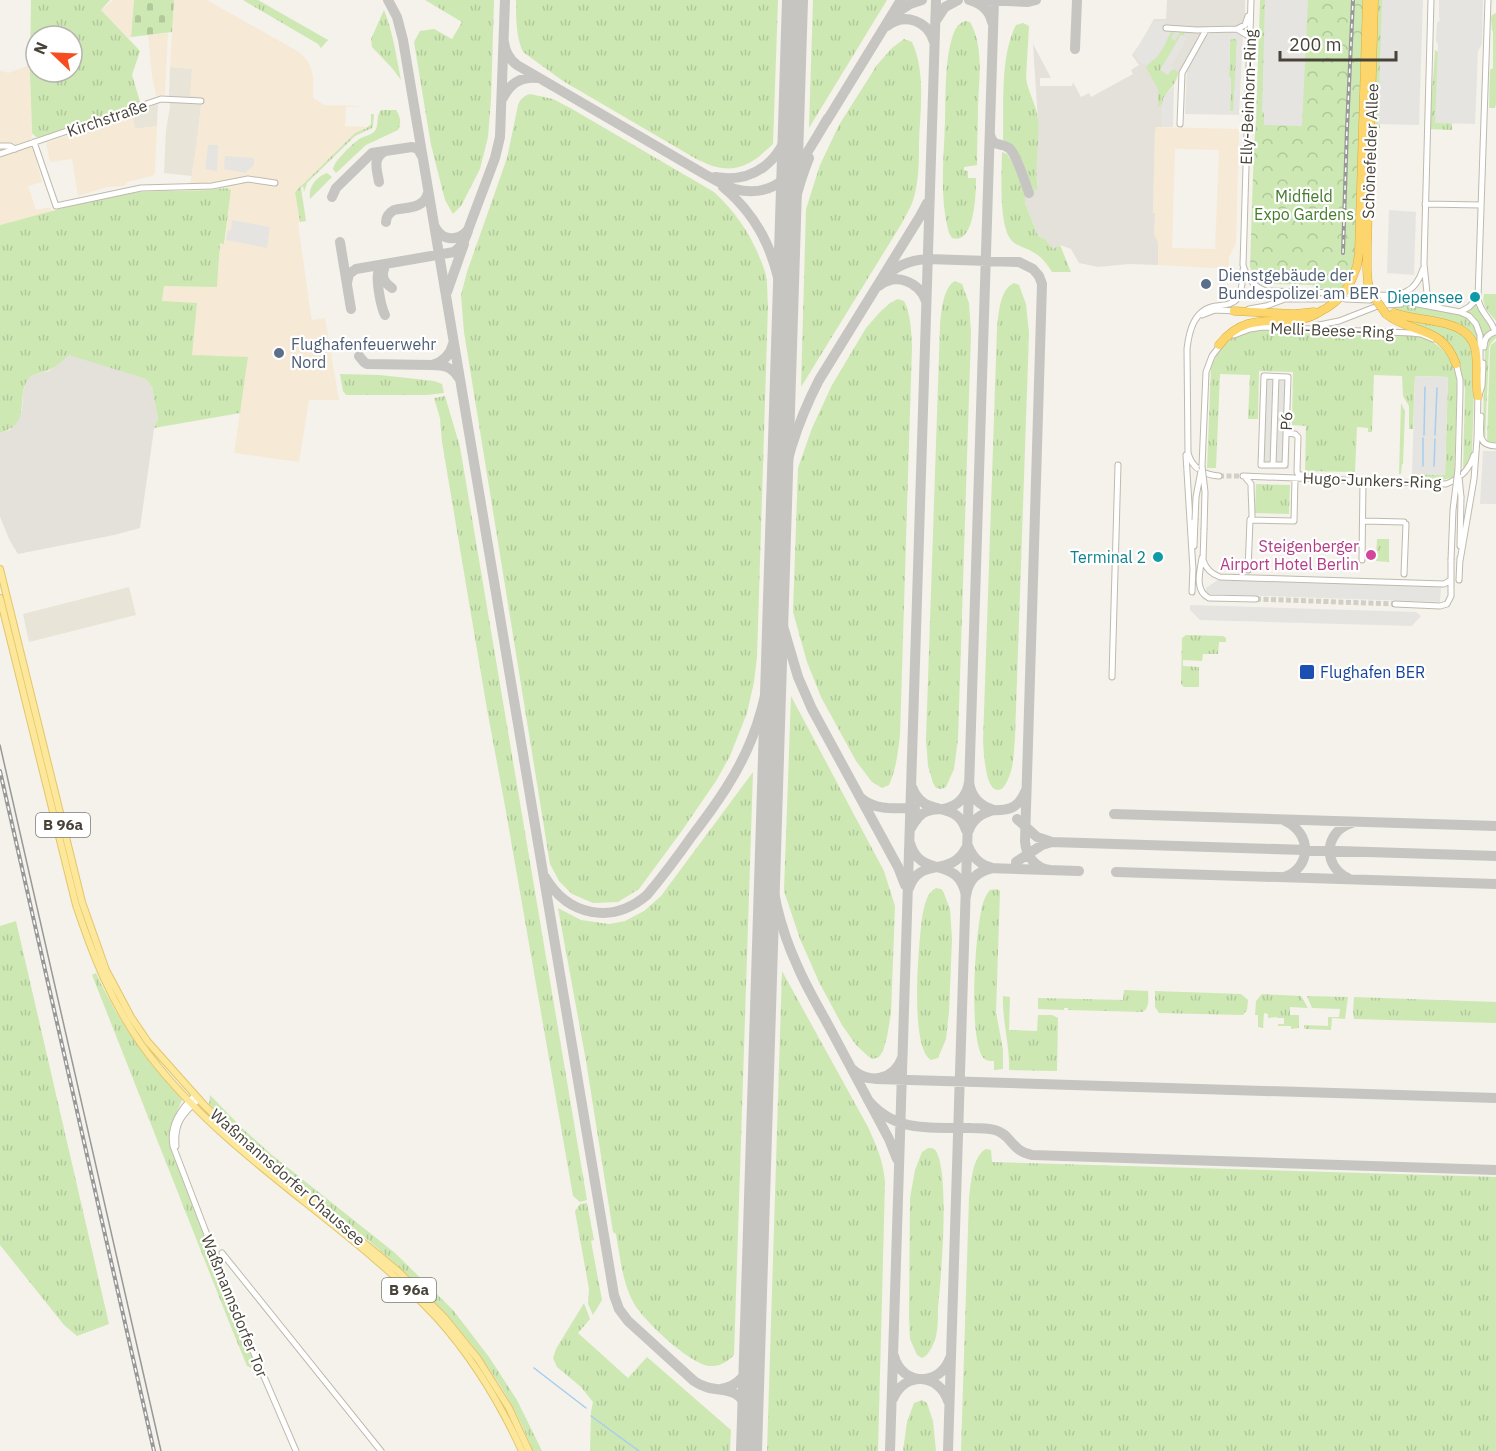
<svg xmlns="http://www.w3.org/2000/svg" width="1496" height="1451" font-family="'IBM Plex Sans',sans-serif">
<defs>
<pattern id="grass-tufts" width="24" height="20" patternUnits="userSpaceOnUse" patternTransform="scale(1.5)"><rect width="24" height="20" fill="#cde8b3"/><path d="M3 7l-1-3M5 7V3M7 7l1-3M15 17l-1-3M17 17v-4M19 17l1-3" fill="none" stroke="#b2c89b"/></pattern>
<pattern id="cemetery-stones" width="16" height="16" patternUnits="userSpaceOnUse" patternTransform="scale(1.5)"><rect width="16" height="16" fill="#cde8b3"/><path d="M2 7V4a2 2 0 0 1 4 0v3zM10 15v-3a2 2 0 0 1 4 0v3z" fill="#b2c89b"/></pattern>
<pattern id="park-crowns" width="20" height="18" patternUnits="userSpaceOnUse" patternTransform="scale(1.5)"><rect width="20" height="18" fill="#cde8b3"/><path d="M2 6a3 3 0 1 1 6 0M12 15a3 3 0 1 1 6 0" fill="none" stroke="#b2c89b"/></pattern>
</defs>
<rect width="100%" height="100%" fill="#f4f2ea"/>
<path fill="#e8e4d8" d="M170 67 192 69 202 97 197 141 192 176 164 173 166 130 170 107 169 95Z
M158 104 157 126 135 129 132 113Z
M129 587 136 615 29 642 23 614Z"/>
<path fill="#f6ead6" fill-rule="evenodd" d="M113 0H134L131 37 129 39 101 10Z
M174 0H207L299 52 308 61 311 69 313 76V98L324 105 359 106V107H346L345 126 367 127V128L355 133 295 192 300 222 298 223 310 309 312 320 325 318 339 400H309L299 462 234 453 248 358 192 355 162 301 164 286 217 287 220 243H225L231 190 226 188 211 190 189 191 197 141 202 97 190 96 192 69 170 67Z
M168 33 165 94 156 96 152 76 148 35Z
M30 65 32 144 42 182 28 186 36 210 45 208H50L52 211 0 225V70L8 73Z
M132 113 135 129 157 126 155 173 152 176 127 182 124 186 107 187 78 196 72 159 50 162 46 143Z
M1156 127 1239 129 1236 243 1229 257V269L1158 265V242L1154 234 1155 214 1153 213 1155 133ZM1175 149 1219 150 1215 249 1172 248Z"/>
<path fill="#e4e1db" d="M1167 0H1245V16L1244 22 1236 26H1207L1163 98 1162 127H1156L1155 133 1153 213H1155L1154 234 1158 242V265L1129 264 1098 267 1079 263 1071 249 1060 245 1053 249 1045 239 1038 236 1025 203V194L1038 189 1036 169 1038 122 1033 44 1051 78H1040V86H1072L1073 82 1081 97 1089 93 1091 97 1133 74 1131 70 1139 65 1132 55 1141 42 1154 19H1166Z
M69 354 146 379 152 387 158 419 154 429 140 528 114 535 18 554 10 541 0 517V433L10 430 22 411 23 393 26 381 31 375 49 371Z"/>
<path fill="url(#grass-tufts)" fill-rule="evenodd" d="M31 0H110L101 10 140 51 132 75 141 105 43 138 36 137 32 133 30 72ZM36 36H72V72H36Z
M243 0H258L328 40 321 48 318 44Z
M425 0H494L491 99 488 137 480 169 461 206 453 214 445 200 431 145 414 42 420 31 434 29 452 39 462 22Z
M516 0H778L773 144C757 159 741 173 717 167 710 166 704 162 698 160L563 81 523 52C516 37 516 17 516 0Z
M813 0H887L809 128Z
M1378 0H1383L1380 128 1374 129Z
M384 10C393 32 396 56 401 80L392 68 372 47 371 39Z
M1496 13V104L1495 108H1489L1490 70 1493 68V32L1492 30 1491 18 1492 15Z
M965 21 970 22C984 46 979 79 978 105 978 125 977 145 977 165L964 167V170L968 171V178H976C976 192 975 246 952 238L949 233C939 197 944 158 945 122 946 95 944 55 955 30 958 25 960 23 965 21Z
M1023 23 1029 26 1026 78C1028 92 1036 104 1038 119 1040 142 1034 166 1038 189L1034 191C1026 173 1022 149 1003 140 1004 105 1000 56 1016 25Z
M1175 31 1171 38 1175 41 1181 31H1184L1185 33 1183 36 1181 35 1161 70 1167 74 1170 70 1172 71 1174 69 1178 72C1178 85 1165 90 1162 104L1158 107V89L1146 67C1150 62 1154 60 1158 56 1164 48 1166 40 1171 32Z
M1234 38 1237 40 1234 112 1230 111 1231 79 1229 76 1230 40Z
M904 39 912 42C926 72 920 110 919 142 919 159 919 177 915 193 913 204 907 213 902 223L801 387 806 209 820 165 839 125 877 65 892 48Z
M1435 50 1438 52 1452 123V130L1429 129C1430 103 1434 77 1435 50Z
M530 94 553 99 572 109 714 192C738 214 755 241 765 272 768 282 767 294 768 305L757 657 754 682 747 713 730 756 716 781 681 832 639 889 618 902 593 903 572 894 559 881 550 864 464 332 461 295 467 272 507 158 518 105C521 98 524 96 530 94Z
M381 110H396C400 116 402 123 398 130L366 145 336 173 333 169C334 161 353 143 361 138 365 136 370 135 374 132 380 126 375 117 381 110Z
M371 114H374L373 125 372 128 355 136 307 183 304 192 303 186 301 188 306 221 300 222 295 192 355 133 367 128 371 124Z
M1002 152 1007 154 1013 164 1025 194V203L1038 236 1045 239 1053 249 1060 245 1071 272H1052C1047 264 1042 257 1033 252 1026 248 1017 246 1012 241 998 227 1002 171 1002 152Z
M327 173 332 177 310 199C308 187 316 177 327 173Z
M226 188 231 190 224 244 220 243 217 287 164 286 162 301 197 303 192 355 248 357 240 413 154 428 158 419 152 387 146 379 69 355C62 361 55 368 46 371 39 374 33 373 29 378 14 397 34 423 0 433V225C43 214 86 200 130 193 162 189 194 193 226 188Z
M955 281 962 284 969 303 971 333 958 739 954 769 946 787 941 789 936 788 933 783 928 766 926 739 940 326C941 313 943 287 955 281Z
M1014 283 1019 285 1026 304 1029 333 1015 737C1014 748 1014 761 1011 771 1009 777 1005 790 998 790 985 790 984 752 983 742L997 329C999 314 999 290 1014 283Z
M1484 294H1496V321C1489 312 1481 306 1484 294Z
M898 299 904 301C911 315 911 330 912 346L900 735C898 753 896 769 889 785L882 788 872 782 856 761 821 697 807 662 793 612 798 468 812 428 832 385 866 328 880 312 890 303Z
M1474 304 1476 305 1491 325V330L1485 335 1483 336C1481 325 1475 317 1466 312Z
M1397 305 1416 306 1464 315C1479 325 1478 335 1479 351L1471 335 1397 311 1390 307Z
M1396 317 1445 325 1458 330 1470 342 1475 361 1472 453 1468 464 1463 471 1465 389 1459 362 1450 347Z
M1255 329 1420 336C1432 341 1442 346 1449 358 1461 376 1456 401 1456 421 1455 440 1455 458 1454 477L1443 480 1412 476V474L1445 475 1448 377 1415 376 1413 429H1409V406L1403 396 1402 376 1374 375 1372 432H1368V428L1357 427 1355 472 1305 471 1306 426 1292 425 1293 372 1259 371 1258 419H1248L1250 375 1220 374 1216 468H1207L1211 367C1220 345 1232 334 1255 329Z
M1496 334V338L1491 343 1489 348 1485 441 1483 429 1485 346 1489 337Z
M1496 341V444L1487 442 1490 349 1491 345Z
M340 374 380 375 434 381 442 384 444 393 427 395H346L343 391Z
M445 396 460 447 587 1200 580 1202 573 1196 505 806 487 709 442 442 440 418 434 398Z
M1401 403 1405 411 1403 464H1402L1401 474H1399Z
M1256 484 1290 485 1289 514 1255 513Z
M1377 539H1389V562L1376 561Z
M1186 635 1223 636 1226 638V642H1219L1218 654H1203L1202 661 1183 660V666L1199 667V687H1184L1181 684 1182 638Z
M791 696 884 871 895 906 891 1013 887 1037 883 1051 879 1057 873 1059 869 1057 856 1045 842 1025 819 982 800 939 784 891Z
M753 772 734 1355C728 1361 720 1367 710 1366 689 1364 643 1320 633 1302 622 1281 620 1256 616 1234L613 1232 586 1061 558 908 581 920 609 924 625 921 644 911 661 896Z
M936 888 941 889 943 891 950 909 952 939 949 1012 946 1039 938 1058 931 1060C909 1047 919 943 922 918 924 907 926 893 936 888Z
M996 889 1000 891 996 1012 1003 1050V1069L994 1070V1061C989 1061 985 1061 982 1056 969 1033 975 940 981 912 982 904 985 896 990 890Z
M16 921 109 1324 77 1336 64 1325 0 1245V926Z
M782 971 868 1127C877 1147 883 1160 885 1182L878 1451H767Z
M96 973C110 1004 128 1033 149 1061 159 1074 173 1086 182 1100L170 1127 169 1144 205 1239 258 1371 247 1366 231 1327 92 975Z
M1124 990 1148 991C1148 998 1150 1007 1143 1012L1068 1010V1008H1064V1010L1038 1009V998L1123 1000Z
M1155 991 1241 994 1248 1000 1247 1010 1243 1015 1159 1013 1155 1007Z
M1262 994 1301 996 1308 1008 1290 1007V1015H1299V1028L1291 1029V1026H1278V1024H1284V1018H1277V1017L1268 1018V1014L1264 1013 1263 1028 1258 1027V1015H1255L1256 1001Z
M1003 996 1010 997 1009 1030 1037 1031 1038 1015H1052L1058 1018 1057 1071 1009 1070C1010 1045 1002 1021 1003 996Z
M1307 996 1348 997 1345 1019 1332 1018 1331 1030 1306 1029 1304 1028V1025L1328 1026V1017H1339L1340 1009 1312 1008Z
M1354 997 1496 1002V1023L1354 1019 1353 1011Z
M210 1095 242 1128 272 1155 395 1253 453 1310 489 1357 517 1400 542 1451H533C497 1356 421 1283 344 1220 313 1195 282 1171 252 1145 237 1132 224 1118 209 1104Z
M928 1148C932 1148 934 1148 936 1151 950 1174 941 1279 938 1308 938 1318 938 1331 935 1340 932 1347 929 1355 922 1358L917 1355 910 1339 909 1317 910 1198 915 1170 922 1152Z
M986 1149 991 1150 992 1162 1496 1177V1451H961L969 1198C971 1184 972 1156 986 1149Z
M587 1203 594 1240 591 1241 602 1300 593 1315 588 1304 589 1289 575 1211 580 1204Z
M584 1303 590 1319 578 1333 628 1378 647 1357 731 1430 730 1451H590L591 1412 593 1402 581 1387 557 1367 553 1358 556 1349Z
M922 1400 927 1403 933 1421 936 1451H903L907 1422 914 1403Z"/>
<path fill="url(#cemetery-stones)" d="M134 0H174L172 32 131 37Z"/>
<path fill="url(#park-crowns)" d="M1260 0H1363L1355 256 1351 272 1341 289H1323L1312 285 1265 284 1255 277 1250 267 1254 145 1256 122Z"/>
<path fill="#e6e4e1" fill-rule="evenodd" d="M1265 0H1308L1302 126 1264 125V112H1262Z
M1382 0H1423L1419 125 1378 124Z
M1439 0H1483L1482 44 1478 51 1475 124 1435 123 1438 45 1436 40 1437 23 1440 20 1439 17Z
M1164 21 1170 33 1164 46 1156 57 1146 65 1140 63 1134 53 1154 22Z
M1214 32 1243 33 1239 115 1185 114 1187 67 1205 36 1210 33ZM1234 38 1237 41 1233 112 1230 111 1231 79 1229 76 1230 40Z
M1181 35 1187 38 1171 65 1173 67 1168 75 1160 70Z
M1174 85 1173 127H1156H1162L1163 98Z
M208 145H218L217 171 205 169Z
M225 156 254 158V165L245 173 224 169Z
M1389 210 1416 212 1414 275 1387 273Z
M232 220 270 227 267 248 226 240 228 230H231Z
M1261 373 1291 374 1289 469 1258 468Z
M1415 376 1448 377 1445 475 1412 474Z
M1483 451H1496V504H1480Z
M1218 580 1441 587 1440 602 1206 594V588Z
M1190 605 1416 612 1421 616 1412 626 1200 620 1190 610Z"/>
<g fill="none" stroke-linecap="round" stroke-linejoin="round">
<path stroke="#a7cdf0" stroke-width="1.5" d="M1424 435 1425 387
M1435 435 1437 388
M1423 466V438
M1434 466 1435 439
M534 1368 586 1408
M591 1416 639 1451"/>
<path stroke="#c6c5c1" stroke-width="10" d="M388 0 397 17 403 40 614 1295 619 1309 628 1321 694 1381C718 1398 737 1378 750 1415
M969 0C981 3 989 10 992 22
M983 0 1028 2 1036 0
M896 13 910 4 922 0
M937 19 945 7 958 0
M887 26C905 12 928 21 934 42
M504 42C505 52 509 59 517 65L706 175C715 180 725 186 735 189 785 203 807 152 828 118
M1075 49 1077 0
M503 98C510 83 521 76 538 78
M826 122 901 0
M990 135C994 148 1000 142 1009 148 1015 152 1026 184 1029 193
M790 155C792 162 798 163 803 158
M715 177C755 184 781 160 791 123
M379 182C377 170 372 158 385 151
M723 187C764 221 778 263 785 314
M332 197 336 188 372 153 412 147 418 149 422 156
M386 222C386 216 389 213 394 210 407 207 424 209 428 193
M435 227C442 241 458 242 468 230L495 158 500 137 505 0
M340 242 351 309
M787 258C789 223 796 190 809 158
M384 269C381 278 385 283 392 288
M880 281C894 267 908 260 928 259L1019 262 1033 269 1039 276 1042 284 1025 841C1026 856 1035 868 1050 870
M347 283 349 274 356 269 454 252C462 246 465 240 468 231
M879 286C896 272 919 282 926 301
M447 292 464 244
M385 315C381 307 375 278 379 270 381 266 382 266 386 264
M453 344C450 356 443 362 432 365 444 365 452 367 458 377
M359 356 364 362 367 364 432 365
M779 510C783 463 798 421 819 380L919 218 927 203
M777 566 779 603 783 626 798 677 812 709 898 867 905 885
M912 787C924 820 956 798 966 830
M861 798C875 811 897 808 915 808
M988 810C1007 811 1018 810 1026 790
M1114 814 1496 826
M911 828C915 821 920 813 928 811 933 809 939 809 943 809 958 807 967 796 969 782 971 797 979 806 994 810
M969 830C973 819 982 813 994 810
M768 841C770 884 779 926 797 965 807 989 821 1011 833 1034 852 1069 870 1104 889 1139L897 1159
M1052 842 1496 856
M910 843C920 880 959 854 966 896 968 880 977 871 993 868
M968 846C973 858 980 865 993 868
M1016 862 1042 845 1052 842 1037 837 1017 819
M988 868 1079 871
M1116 872 1496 884
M545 877C568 916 612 925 647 895 663 876 678 856 692 836 715 806 738 774 752 738 764 708 770 677 774 644
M1284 877C1312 868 1312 833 1285 821
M1348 878C1322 866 1324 831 1352 823
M909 888C921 855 950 879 966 848
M852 1069C869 1085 894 1080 902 1058
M876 1079 1496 1098
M868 1100C896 1134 932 1127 971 1128 979 1128 987 1128 995 1130 1011 1134 1011 1151 1032 1155L1496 1170
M894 1356C902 1386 940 1387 950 1358
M721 1389C739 1386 747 1374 752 1358
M893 1399C904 1371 939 1373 948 1401
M890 1451 936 0
M948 1451 994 0"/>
<path stroke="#c6c5c1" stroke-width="26" d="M749 1451 795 0"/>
<path stroke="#d2cfc6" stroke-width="5" stroke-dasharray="5 2.5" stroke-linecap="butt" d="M1219 476H1243
M1256 599 1395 604"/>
<defs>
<path id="minor" d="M1251 0 1244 233 1243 265C1247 278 1253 286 1266 291L1338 293
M1431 0 1424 264 1427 293 1439 307
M1488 0 1478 298C1479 312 1492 319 1495 332
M1166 28 1197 30 1237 29 1250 37
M1237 29 1245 25 1248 16
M1180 124 1182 73 1206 30
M34 142 56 206 141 188 212 186 248 179 275 183
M0 146H10L15 149
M0 154 161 99 201 101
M1425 204 1481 205
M1349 294H1367
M1378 295C1401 296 1415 294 1423 269
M1345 299 1370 300
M1382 300 1407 302 1460 312 1469 316 1476 324 1480 335V365
M1386 305 1401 304
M1249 309 1266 306 1285 299H1332
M1460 312 1469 307 1478 298
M1202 315 1215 310 1237 311
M1314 326 1339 321 1375 307
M1234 335 1250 329 1263 327 1411 333 1421 334 1433 339
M1484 347C1484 339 1487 334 1495 332
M1456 363 1460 380V392L1458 469
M1264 376 1288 377 1285 465H1261Z
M1479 395 1482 386 1483 363
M1481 416C1481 431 1476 446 1496 446
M1286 433 1295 434 1298 437 1297 472 1299 475H1305
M1186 455 1193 570
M1273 465 1276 377
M1202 466 1206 372 1212 356 1222 343
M1219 476C1204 475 1192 468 1188 453L1187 349C1189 331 1194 309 1216 306 1225 305 1232 305 1238 298 1243 290 1242 279 1243 270
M1243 476 1446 484C1461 478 1469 470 1474 455
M1245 477 1251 484C1251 495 1252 505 1252 517L1250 520 1248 570
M1250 520 1294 521 1295 478
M1363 521 1404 522
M1204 530 1203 560C1206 569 1211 574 1220 577L1444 584 1451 580
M1194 546 1195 520
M1460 546 1461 497
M1202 558C1200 571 1194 591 1209 598L1256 599
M1362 560 1363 481
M1460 561 1474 479 1477 439 1478 393
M1404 574 1406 524
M1459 580 1460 558
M1192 592 1193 567
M1395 604 1440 606 1447 604 1451 596V560
M1112 677 1118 465
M195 1095C181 1109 169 1125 173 1146L240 1321 296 1451
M176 1146C174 1123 183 1113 199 1099
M222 1253 381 1451"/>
<path id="major" d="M0 569 82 902 106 970 131 1017 148 1042 205 1106 254 1152 398 1271 444 1317 478 1359 509 1408 529 1451
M0 598 76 905C93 956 110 999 141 1044 220 1155 345 1219 437 1318 473 1358 500 1403 522 1451"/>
<path id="highway" d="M1352 279 1357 266 1359 253 1367 0
M1368 284 1367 270V247L1374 0
M1234 311 1294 314 1314 312
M1394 313C1420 323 1473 316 1476 354 1478 368 1475 382 1478 396
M1386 314C1413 335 1442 325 1456 364
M1219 345C1252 303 1288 334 1321 311"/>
</defs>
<use href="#minor" stroke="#c0baac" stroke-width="7"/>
<use href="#major" stroke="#e3c66a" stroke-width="8"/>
<use href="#highway" stroke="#dcab3c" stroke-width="9"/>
<use href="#minor" stroke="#fff" stroke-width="5"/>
<use href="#major" stroke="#fde79a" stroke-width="6"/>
<use href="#highway" stroke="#fcd66d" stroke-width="8"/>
<path stroke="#989898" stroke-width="1.5" d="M0 745 161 1451"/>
<defs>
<path id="rail" d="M1343 253 1347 128 1353 0
M0 771 154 1451"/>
</defs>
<use href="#rail" stroke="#989898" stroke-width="4"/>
<use href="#rail" stroke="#fff" stroke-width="1.5" stroke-dasharray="4.5" stroke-linecap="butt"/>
<defs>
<path id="minor-bridge" d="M1202 466 1205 492 1204 530
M1459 477 1461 497
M1195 520 1196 497 1201 471
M1451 560 1453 510 1458 469"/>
<path id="highway-bridge" d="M1368 284 1374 297 1386 314
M1321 311C1336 304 1345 293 1352 279"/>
</defs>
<use href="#minor-bridge" stroke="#c0baac" stroke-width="7" stroke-linecap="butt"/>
<use href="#highway-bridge" stroke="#dcab3c" stroke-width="9" stroke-linecap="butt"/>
<use href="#minor-bridge" stroke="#fff" stroke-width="5"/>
<use href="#highway-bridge" stroke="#fcd66d" stroke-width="8"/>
</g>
<g fill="#5c6f8a" stroke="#fff" stroke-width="2">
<circle cx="1206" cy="284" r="6"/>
<circle cx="279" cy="353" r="6"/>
</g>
<g fill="#0f9aa8" stroke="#fff" stroke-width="2">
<circle cx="1475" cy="297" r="6"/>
<circle cx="1158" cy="557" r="6"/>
</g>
<circle fill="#d1479c" stroke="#fff" stroke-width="2" cx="1371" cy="555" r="6"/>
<rect fill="#1a4fb4" stroke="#fff" stroke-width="2" x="1299" y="664" width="16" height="16" rx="3"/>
<g text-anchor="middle" stroke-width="4.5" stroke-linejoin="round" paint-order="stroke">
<g fill="#fff" stroke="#7f7b74" stroke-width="1.5">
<rect x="36" y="813" width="54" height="24" rx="4.5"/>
<rect x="382" y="1278" width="54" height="24" rx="4.5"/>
</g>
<g font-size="15" font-weight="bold" fill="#484338">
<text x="63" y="830">B 96a</text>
<text x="409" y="1295">B 96a</text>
</g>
<g font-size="16" fill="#484338" stroke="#fff">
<text transform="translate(1248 97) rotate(-88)" y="6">Elly-Beinhorn-Ring</text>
<text transform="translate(107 118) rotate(-19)" y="6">Kirchstraße</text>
<text transform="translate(1370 151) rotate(-88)" y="6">Schönefelder Allee</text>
<text transform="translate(1332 330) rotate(2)" y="6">Melli-Beese-Ring</text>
<text transform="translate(1286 421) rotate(-88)" y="6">P6</text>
<text transform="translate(1372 480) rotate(2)" y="6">Hugo-Junkers-Ring</text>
<text transform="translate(288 1177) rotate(41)" y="6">Waßmannsdorfer Chaussee</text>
<text transform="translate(235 1306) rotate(68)" y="6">Waßmannsdorfer Tor</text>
</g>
<g font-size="16" fill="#447a2b" stroke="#fff">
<text x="1304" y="202">Midfield<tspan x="1304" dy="18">Expo Gardens</tspan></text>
</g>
<g font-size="16" fill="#4e5e75" stroke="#fff" text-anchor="start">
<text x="1218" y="281">Dienstgebäude der<tspan x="1218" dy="18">Bundespolizei am BER</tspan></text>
<text x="291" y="350">Flughafenfeuerwehr<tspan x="291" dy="18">Nord</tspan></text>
</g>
<g font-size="16" fill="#0d838f" stroke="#fff" text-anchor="end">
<text x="1463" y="303">Diepensee</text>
<text x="1146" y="563">Terminal 2</text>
</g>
<g font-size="16" fill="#b23c85" stroke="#fff" text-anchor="end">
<text x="1359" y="552">Steigenberger<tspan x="1359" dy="18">Airport Hotel Berlin</tspan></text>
</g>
<g font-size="16" fill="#164399" stroke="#fff" text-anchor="start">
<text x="1320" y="678">Flughafen BER</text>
</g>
</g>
<g transform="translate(54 54) rotate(293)"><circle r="28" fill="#ffffff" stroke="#b6b4af" stroke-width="1.5"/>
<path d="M0-4.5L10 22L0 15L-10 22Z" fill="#f74d1e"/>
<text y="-9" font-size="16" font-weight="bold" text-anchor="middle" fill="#484338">N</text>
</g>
<path d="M1280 51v9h116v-9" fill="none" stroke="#484338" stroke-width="3"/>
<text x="1289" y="51" font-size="18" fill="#484338" stroke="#ffffff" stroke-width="4.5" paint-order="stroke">200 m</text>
</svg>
